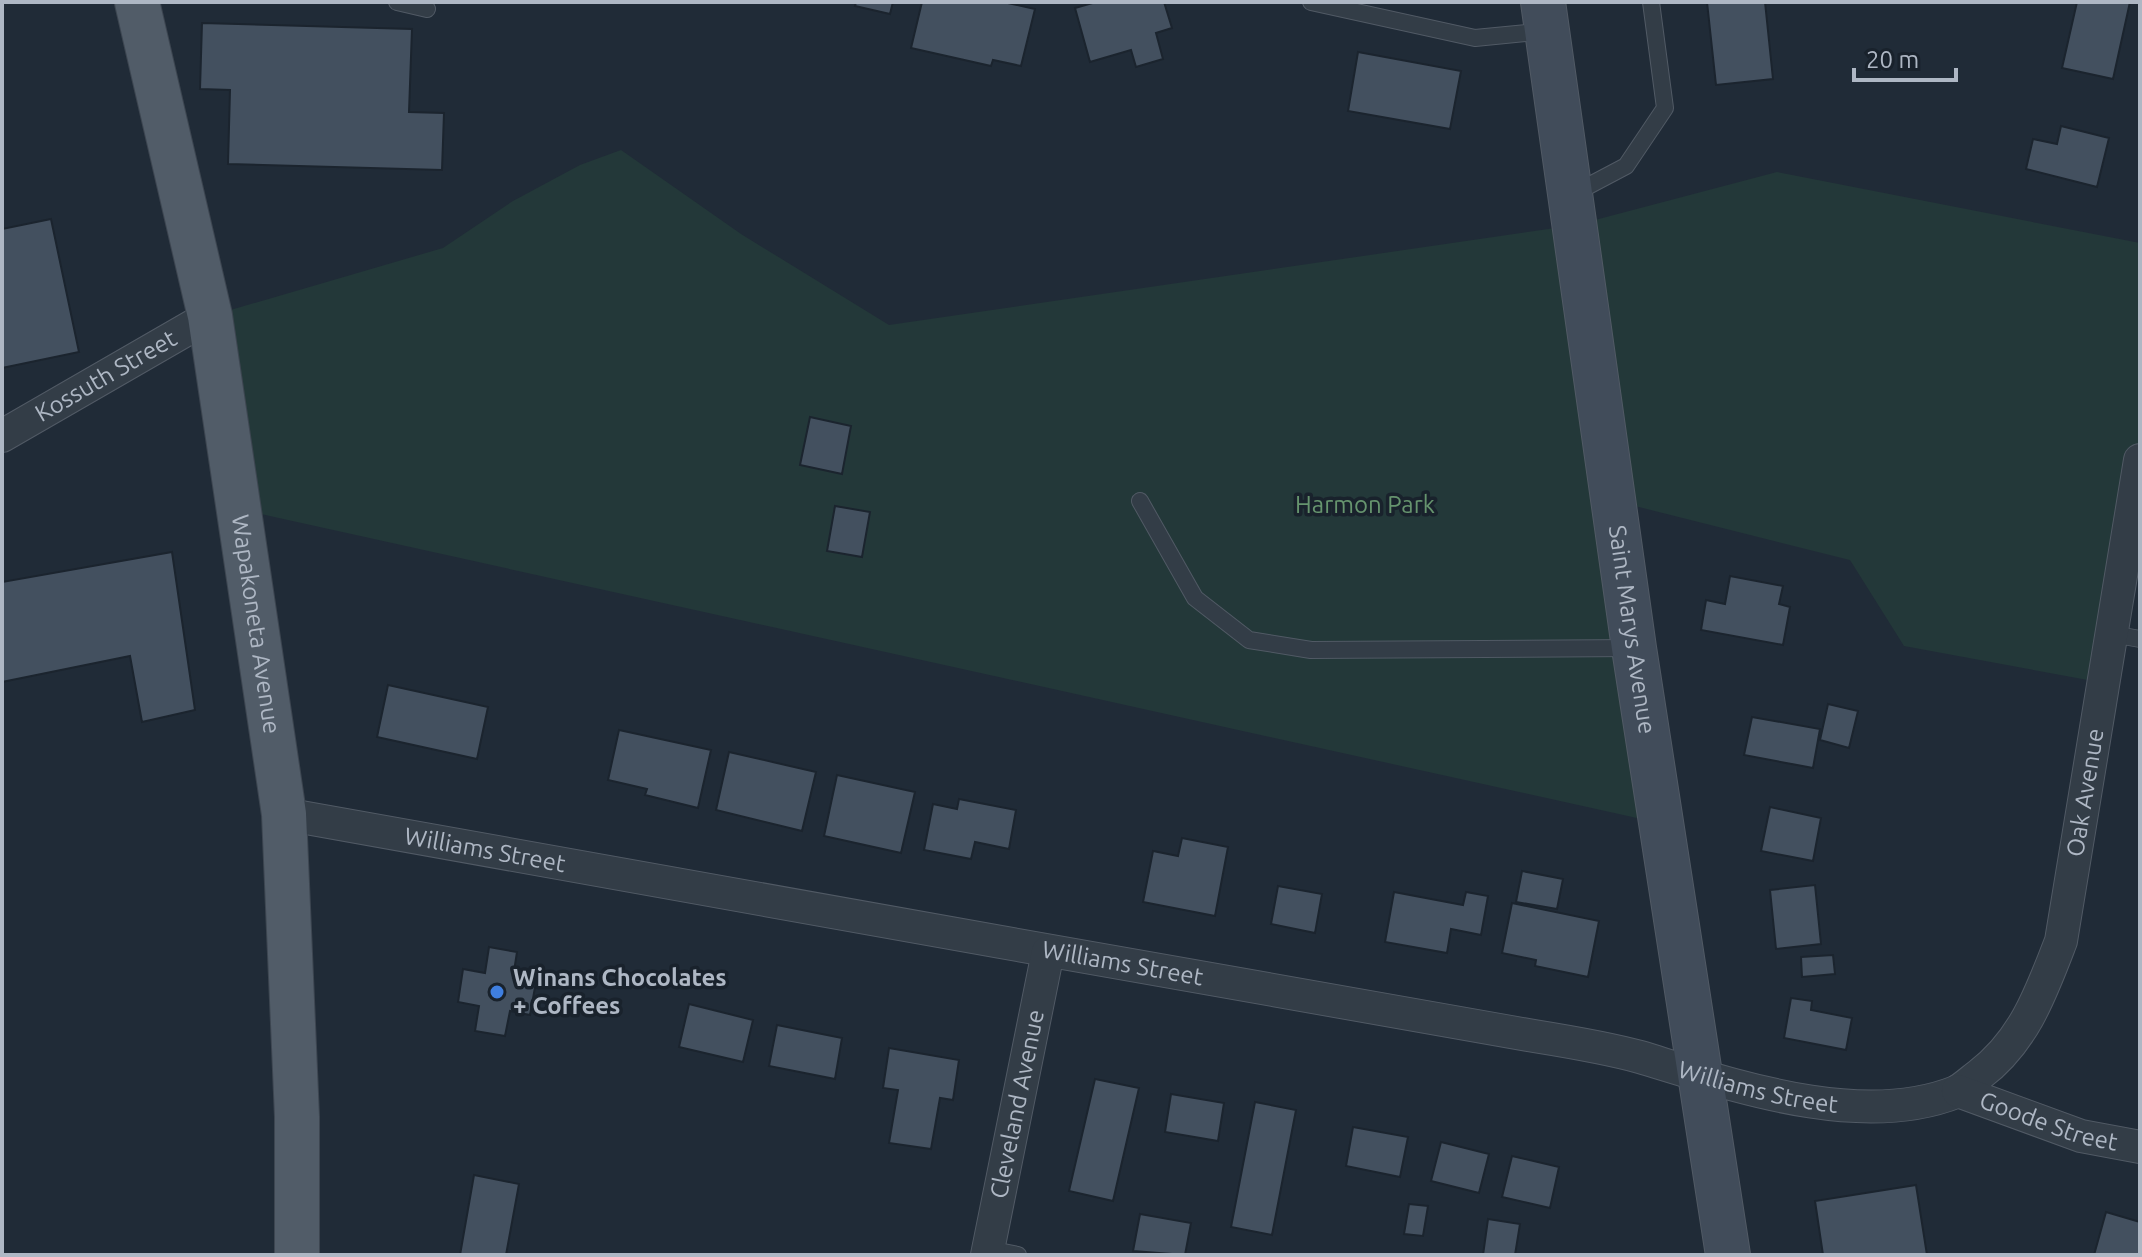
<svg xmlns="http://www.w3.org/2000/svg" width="2142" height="1257" font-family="Ubuntu,sans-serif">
<rect width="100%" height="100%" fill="#202b37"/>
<path fill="#233839" d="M621 150 741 234 889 325 1576 225 1777 172 2140 243V460L2104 683 1904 646 1850 560 1615 501 1664 824 238 509 210 316 443 248 513 201 580 165Z"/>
<path fill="#43505f" stroke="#1b242e" stroke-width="2" d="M856 2H893L890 14 855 6Z
M922 2H1003L1035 9 1021 66 993 60 991 66 911 48Z
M1096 2H1164L1172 28 1156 33 1163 59 1136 67 1131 50 1090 62 1075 8Z
M1707 2H1765L1773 79 1716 85Z
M2077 2H2130L2113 79 2062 68Z
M202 23 412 29 409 112 444 113 442 170 228 164 230 90 200 89Z
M1358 52 1461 71 1450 129 1348 111Z
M2061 126 2109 138 2097 187 2026 169 2033 139 2057 144Z
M51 219 79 352 2 368V229Z
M810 417 851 426 842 474 800 465Z
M835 506 870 512 862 557 827 551Z
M172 552 195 710 142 722 130 656 2 682V582Z
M1730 576 1783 586 1779 604 1790 607 1783 645 1701 630 1706 600 1725 604Z
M388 685 488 707 477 759 377 737Z
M1828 704 1858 711 1849 748 1820 740Z
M1752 717 1820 729 1813 768 1744 755Z
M619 730 711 750 698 808 645 795 647 789 608 780Z
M729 752 816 772 802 831 716 810Z
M837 775 915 792 901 853 824 836Z
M959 799 1016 810 1009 849 975 842 971 859 924 850 933 804 957 809Z
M1770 807 1821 818 1813 861 1761 851Z
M1182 838 1228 847 1215 916 1143 902 1153 851 1178 856Z
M1522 871 1563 879 1557 909 1516 902Z
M1815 885 1821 944 1776 949 1770 890Z
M1278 886 1322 894 1315 933 1271 924Z
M1394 892 1463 905 1466 892 1488 896 1481 935 1451 929 1447 953 1385 942Z
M1512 903 1599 921 1588 977 1535 966 1536 960 1502 953Z
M489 947 517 952 513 978 536 982 530 1015 510 1011 505 1036 475 1031 479 1006 458 1002 463 969 485 973Z
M1833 955 1835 974 1802 977 1801 957Z
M1791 998 1812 1001 1811 1010 1852 1018 1846 1050 1784 1038Z
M689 1004 753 1020 743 1062 679 1047Z
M777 1025 842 1038 835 1079 769 1066Z
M889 1048 959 1060 953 1100 940 1098 931 1149 889 1143 898 1090 883 1088Z
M1095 1079 1139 1088 1113 1201 1069 1191Z
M1171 1094 1224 1103 1218 1141 1165 1132Z
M1255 1102 1296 1110 1272 1235 1231 1227Z
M1353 1127 1408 1137 1400 1177 1346 1166Z
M1441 1142 1489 1154 1479 1193 1431 1181Z
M1512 1156 1559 1167 1550 1208 1502 1197Z
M474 1175 519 1184 506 1255H460Z
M1916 1185 1927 1255H1823L1815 1201Z
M1409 1204 1428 1206 1423 1236 1404 1234Z
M2106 1212 2140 1222V1255H2094Z
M1140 1214 1191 1223 1185 1255 1133 1251Z
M1488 1219 1520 1224 1515 1255H1483Z"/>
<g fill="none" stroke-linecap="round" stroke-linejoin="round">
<defs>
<path id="lane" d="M397 2 427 9
M1311 2 1475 38 1546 31
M1573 194 1626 166 1665 108 1651 2
M1140 501 1195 598 1249 640 1311 650 1633 648
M2112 634 2140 639
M988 1249 1018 1255"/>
<g id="street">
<path id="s1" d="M2 436 210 316"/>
<path id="s2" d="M284 814C699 889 1113 962 1528 1035 1565 1041 1604 1047 1640 1057 1733 1085 1860 1130 1956 1092 1964 1088 1971 1081 1979 1075 2024 1041 2041 993 2061 941L2140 460"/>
<path id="s3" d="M1958 1091 2081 1136 2140 1147"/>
<path id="s4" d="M987 1255 1048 952"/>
</g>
<g id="secondary">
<path id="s5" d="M1543 2 1634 648 1728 1255"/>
</g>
<g id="primary">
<path id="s6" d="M137 2 210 316 284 814 297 1117V1255"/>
</g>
</defs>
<use href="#lane" stroke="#515a65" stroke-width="18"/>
<use href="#street" stroke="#515a65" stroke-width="34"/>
<use href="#secondary" stroke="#515a65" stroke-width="46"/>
<use href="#primary" stroke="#3d4651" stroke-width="46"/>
<use href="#lane" stroke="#333d47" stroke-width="16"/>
<use href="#street" stroke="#333d47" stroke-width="32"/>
<use href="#secondary" stroke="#414c5a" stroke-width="44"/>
<use href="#primary" stroke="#515c68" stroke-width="44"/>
</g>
<circle fill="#3f7fe0" stroke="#19222c" stroke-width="3" cx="497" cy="992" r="8"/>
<g text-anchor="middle" stroke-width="7" stroke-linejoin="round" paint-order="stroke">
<g font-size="24" fill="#aeb7c4" stroke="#19222c">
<text dy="8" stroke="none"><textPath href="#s1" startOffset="120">Kossuth Street</textPath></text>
<text dy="8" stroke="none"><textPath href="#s6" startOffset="634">Wapakoneta Avenue</textPath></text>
<text dy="8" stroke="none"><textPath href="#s5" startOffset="634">Saint Marys Avenue</textPath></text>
<text dy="8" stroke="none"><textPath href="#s2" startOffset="2040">Oak Avenue</textPath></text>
<text dy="8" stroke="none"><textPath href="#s2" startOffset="204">Williams Street</textPath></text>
<text dy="8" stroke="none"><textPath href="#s2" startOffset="852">Williams Street</textPath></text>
<text dy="8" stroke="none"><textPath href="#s2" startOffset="1500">Williams Street</textPath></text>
<text dy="8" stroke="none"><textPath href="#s4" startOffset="154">Cleveland Avenue</textPath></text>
<text dy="8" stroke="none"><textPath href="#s3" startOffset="96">Goode Street</textPath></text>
</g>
<g font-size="24" fill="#66946e" stroke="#19222c">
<text x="1365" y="513">Harmon Park</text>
</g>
<g font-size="24" font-weight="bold" fill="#aeb7c4" stroke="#19222c" text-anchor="start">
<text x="513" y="986">Winans Chocolates<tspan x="513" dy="28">+ Coffees</tspan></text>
</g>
</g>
<rect width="2142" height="1257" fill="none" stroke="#aeb7c4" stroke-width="8"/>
<path d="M1854 68v12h102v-12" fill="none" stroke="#aeb7c4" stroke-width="4"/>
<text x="1866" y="68" font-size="24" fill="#aeb7c4" stroke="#19222c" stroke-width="6" paint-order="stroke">20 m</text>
</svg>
